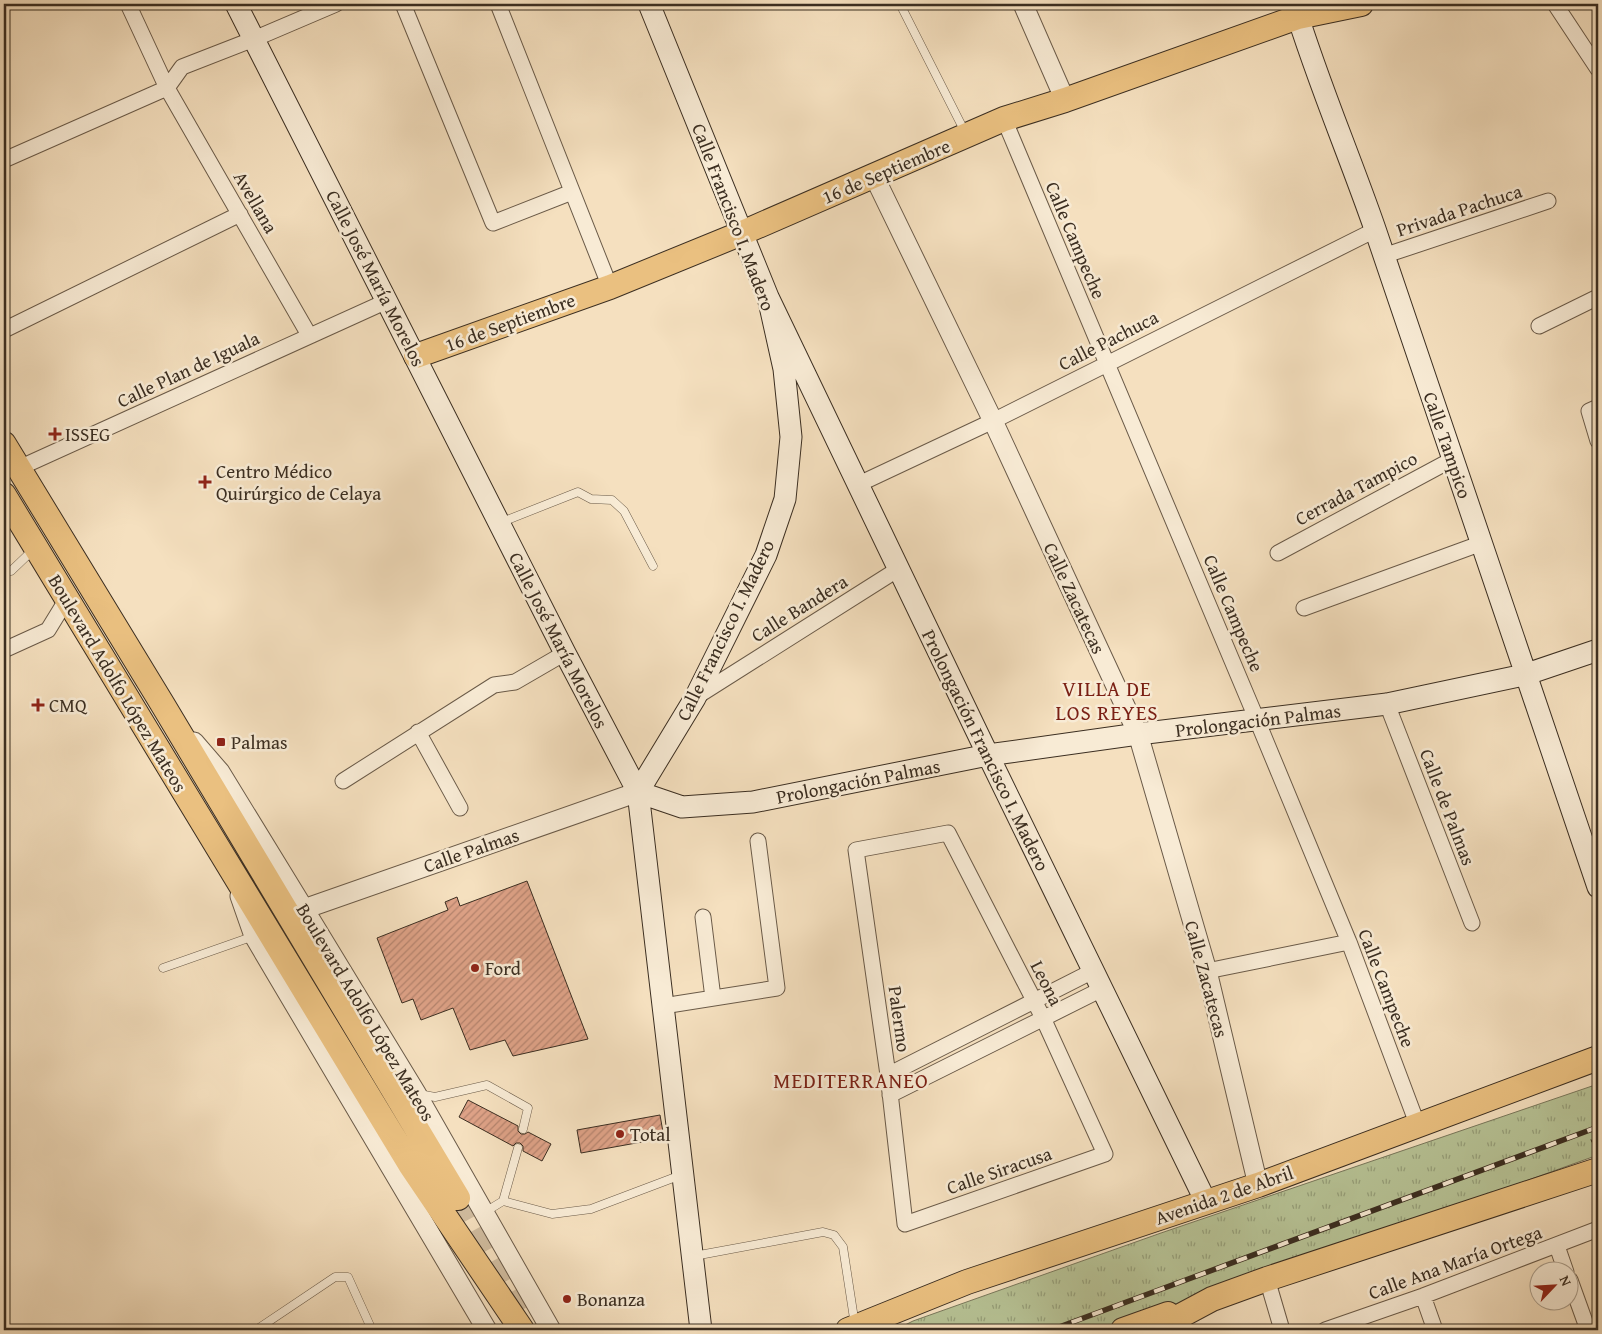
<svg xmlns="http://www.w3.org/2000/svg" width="1602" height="1334" font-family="'Gentium Book Plus',serif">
<defs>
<pattern id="grass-tufts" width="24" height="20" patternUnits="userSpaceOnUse" patternTransform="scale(1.25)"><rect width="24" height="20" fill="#b7c396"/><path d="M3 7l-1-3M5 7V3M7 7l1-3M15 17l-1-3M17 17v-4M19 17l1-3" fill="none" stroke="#969f7a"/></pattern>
<pattern id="building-hatch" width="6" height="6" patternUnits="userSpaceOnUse" patternTransform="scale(1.25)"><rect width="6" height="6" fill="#dea287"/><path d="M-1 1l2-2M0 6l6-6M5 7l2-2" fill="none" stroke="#b5846e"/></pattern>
</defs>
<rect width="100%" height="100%" fill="#f5e0bf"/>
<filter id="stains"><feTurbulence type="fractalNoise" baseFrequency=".004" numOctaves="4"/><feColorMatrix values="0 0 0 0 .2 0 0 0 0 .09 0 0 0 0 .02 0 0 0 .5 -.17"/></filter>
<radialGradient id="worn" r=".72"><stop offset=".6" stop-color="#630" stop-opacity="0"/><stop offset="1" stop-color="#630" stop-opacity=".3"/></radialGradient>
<path fill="url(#grass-tufts)" stroke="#79785c" d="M1598 1084V1155L1281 1269 1120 1330H895L913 1321 1161 1233Z"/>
<path fill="url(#building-hatch)" stroke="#3b2e21" d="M527 881 588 1039 513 1056 505 1040 470 1050 453 1008 421 1020 413 999 402 1003 377 938 448 910 445 902 457 897 460 906Z
M468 1100 518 1126V1131L521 1134H525L528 1132 551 1144 542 1161 523 1151V1146L520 1143H516L513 1146 459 1117Z
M660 1115 664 1138 581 1153 577 1130Z"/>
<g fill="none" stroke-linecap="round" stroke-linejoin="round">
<path stroke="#d0bc9f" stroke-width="24" stroke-dasharray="24 12" stroke-linecap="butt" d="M458 1198 520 1311"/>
<defs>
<path id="service" d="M900 4 966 134
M502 522 578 492 591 499 612 500 624 511 653 566
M4 571H11L33 550
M163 968 254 936
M419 1094 435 1097 487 1085 528 1108 523 1129
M503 1201 552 1214 591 1209 681 1175
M485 1212 503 1201 518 1148
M694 1256 823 1232 834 1235 843 1247 855 1325
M256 1330 335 1277H348L372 1330"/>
<path id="minor" d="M128 4 167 88 309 335
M403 4 493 223 572 192
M498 4 610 287
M1555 4 1598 69
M1004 119 1257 720 1349 942 1418 1126
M4 160 167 88 182 67 254 39 336 4
M1383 256 1548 201
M1539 326 1598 297
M4 330 240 214
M1598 407 1589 411 1598 441
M4 469 19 468 387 301
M859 484 993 421 1375 230
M1278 553 1453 459
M1304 608 1482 543
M4 650 48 630 67 599
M696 697 900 568
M1387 704 1472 923
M418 732 460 808
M343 781 494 685 515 682 565 653
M948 833 1043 1018 1105 1154 905 1224 888 1075 856 850Z
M703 917 713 998
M1207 971 1349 942
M663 1006 777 988 758 841
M888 1075 1093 971
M890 1095 1102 989
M1557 1246 1566 1272
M1267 1279 1282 1330
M1570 1280 1588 1330
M1423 1296 1435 1330
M1325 1330 1423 1296 1598 1229"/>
<path id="tertiary" d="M1023 4 1065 100
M874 176 993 421 1138 734 1207 971 1258 1185
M194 742 220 772 304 909 416 1093 551 1330
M240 896 254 936 487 1330
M304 909 638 792"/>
<path id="secondary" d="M236 4 565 653 638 792 701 1330
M1294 4C1317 80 1349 154 1375 229 1449 448 1522 668 1598 887
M768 297 988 755 1206 1202
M638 792 682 807 753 802 988 755 1138 734 1387 704 1524 675 1598 650
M638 792 695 698 766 555 785 499 791 437 784 369 768 297 649 4"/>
<path id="primary" d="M416 356 610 287 742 233 1004 119 1065 100 1298 17 1361 4
M4 444 163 705 458 1198
M4 495 411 1166 522 1330
M848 1330 967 1282 1258 1185 1598 1058
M1123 1330 1168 1314
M1154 1330 1212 1299 1267 1279 1598 1170"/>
</defs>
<use href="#service" stroke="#6a5a48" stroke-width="9"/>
<use href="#minor" stroke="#6a5a48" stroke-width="17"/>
<use href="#tertiary" stroke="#6a5a48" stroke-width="21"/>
<use href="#secondary" stroke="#3b2e21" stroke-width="23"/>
<use href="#primary" stroke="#3b2e21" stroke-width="26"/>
<path stroke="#3b2e21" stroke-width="3" stroke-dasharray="1 2.5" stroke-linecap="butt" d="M1591 1141 1598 1138"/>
<use href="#service" stroke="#f8ebd5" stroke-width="8"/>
<use href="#minor" stroke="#f8ebd5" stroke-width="15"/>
<use href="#tertiary" stroke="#f8ebd5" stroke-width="19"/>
<use href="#secondary" stroke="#f8ebd5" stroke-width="21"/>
<use href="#primary" stroke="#eac080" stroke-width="24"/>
<defs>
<path id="rail" d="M1051 1330 1598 1127"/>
</defs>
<use href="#rail" stroke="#3b2e21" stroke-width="5.5"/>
<use href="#rail" stroke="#f8ebd5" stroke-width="4" stroke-dasharray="11" stroke-linecap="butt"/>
</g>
<g fill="#8f2418" stroke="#f8ebd5" stroke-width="2">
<path d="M52.5 426.5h5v5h5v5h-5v5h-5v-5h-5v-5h5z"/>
<path d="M202.5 474.5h5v5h5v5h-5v5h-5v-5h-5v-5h5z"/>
<path d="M35.5 697.5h5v5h5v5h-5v5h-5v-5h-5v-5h5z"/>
<rect x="216" y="737" width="10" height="10" rx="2.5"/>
<circle cx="475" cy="968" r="5"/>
<circle cx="620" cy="1134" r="5"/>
<circle cx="567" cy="1299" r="5"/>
</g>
<g text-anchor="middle" stroke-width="5" stroke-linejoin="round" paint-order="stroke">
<g font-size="19" fill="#3b2e21" stroke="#f8ebd5">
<text transform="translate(886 171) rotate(-23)" y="7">16 de Septiembre</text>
<text transform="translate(256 202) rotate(60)" y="7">Avellana</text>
<text transform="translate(1459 210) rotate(-18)" y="7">Privada Pachuca</text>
<text transform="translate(734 217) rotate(69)" y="7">Calle Francisco I. Madero</text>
<text transform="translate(1076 240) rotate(67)" y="7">Calle Campeche</text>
<text transform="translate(376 278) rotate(63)" y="7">Calle José María Morelos</text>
<text transform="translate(510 322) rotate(-20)" y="7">16 de Septiembre</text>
<text transform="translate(1108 340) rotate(-27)" y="7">Calle Pachuca</text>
<text transform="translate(188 369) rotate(-25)" y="7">Calle Plan de Iguala</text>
<text transform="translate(1448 445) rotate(71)" y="7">Calle Tampico</text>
<text transform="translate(1356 488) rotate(-28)" y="7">Cerrada Tampico</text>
<text transform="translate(1075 598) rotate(65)" y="7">Calle Zacatecas</text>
<text transform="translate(799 608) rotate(-32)" y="7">Calle Bandera</text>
<text transform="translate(1234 613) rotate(67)" y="7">Calle Campeche</text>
<text transform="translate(725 630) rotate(-64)" y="7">Calle Francisco I. Madero</text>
<text transform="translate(559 640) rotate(63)" y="7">Calle José María Morelos</text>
<text transform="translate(118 683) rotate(59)" y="7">Boulevard Adolfo López Mateos</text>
<text transform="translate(1258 720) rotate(-7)" y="7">Prolongación Palmas</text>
<text transform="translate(986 750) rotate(64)" y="7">Prolongación Francisco I. Madero</text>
<text transform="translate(858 781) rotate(-11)" y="7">Prolongación Palmas</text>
<text transform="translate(1448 807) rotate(69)" y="7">Calle de Palmas</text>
<text transform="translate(471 850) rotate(-19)" y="7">Calle Palmas</text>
<text transform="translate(1207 979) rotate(75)" y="7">Calle Zacatecas</text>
<text transform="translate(1047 983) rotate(63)" y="7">Leona</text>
<text transform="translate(1387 988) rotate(69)" y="7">Calle Campeche</text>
<text transform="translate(366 1012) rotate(59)" y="7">Boulevard Adolfo López Mateos</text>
<text transform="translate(900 1019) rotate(82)" y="7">Palermo</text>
<text transform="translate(999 1170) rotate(-19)" y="7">Calle Siracusa</text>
<text transform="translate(1224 1195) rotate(-19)" y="7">Avenida 2 de Abril</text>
<text transform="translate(1455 1262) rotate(-20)" y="7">Calle Ana María Ortega</text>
</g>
<g font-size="19" fill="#3b2e21" stroke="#f8ebd5" text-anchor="start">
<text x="65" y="441">ISSEG</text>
<text x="216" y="478">Centro Médico<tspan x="216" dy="22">Quirúrgico de Celaya</tspan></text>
<text x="49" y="712">CMQ</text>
<text x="231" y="749">Palmas</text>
<text x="485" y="975">Ford</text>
<text x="630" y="1141">Total</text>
<text x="577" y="1306">Bonanza</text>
</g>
<g font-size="21" letter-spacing="1" fill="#7a1f14" stroke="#f8ebd5">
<text x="1107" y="696">VILLA DE<tspan x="1107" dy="24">LOS REYES</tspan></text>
<text x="851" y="1088">MEDITERRANEO</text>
</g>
</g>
<rect width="1602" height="1334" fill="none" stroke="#f5e0bf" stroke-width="20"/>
<rect x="5" y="5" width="1592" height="1324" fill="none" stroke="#3b2e21" stroke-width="2.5"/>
<rect x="10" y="10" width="1582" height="1314" fill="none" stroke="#3b2e21"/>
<g transform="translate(1554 1286) rotate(65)"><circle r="24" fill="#f8ebd5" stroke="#ac9f8d"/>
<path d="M0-4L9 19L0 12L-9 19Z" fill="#8f2418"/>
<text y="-8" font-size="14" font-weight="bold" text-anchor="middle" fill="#3b2e21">N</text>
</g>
<rect width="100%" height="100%" filter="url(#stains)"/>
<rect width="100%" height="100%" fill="url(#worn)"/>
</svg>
